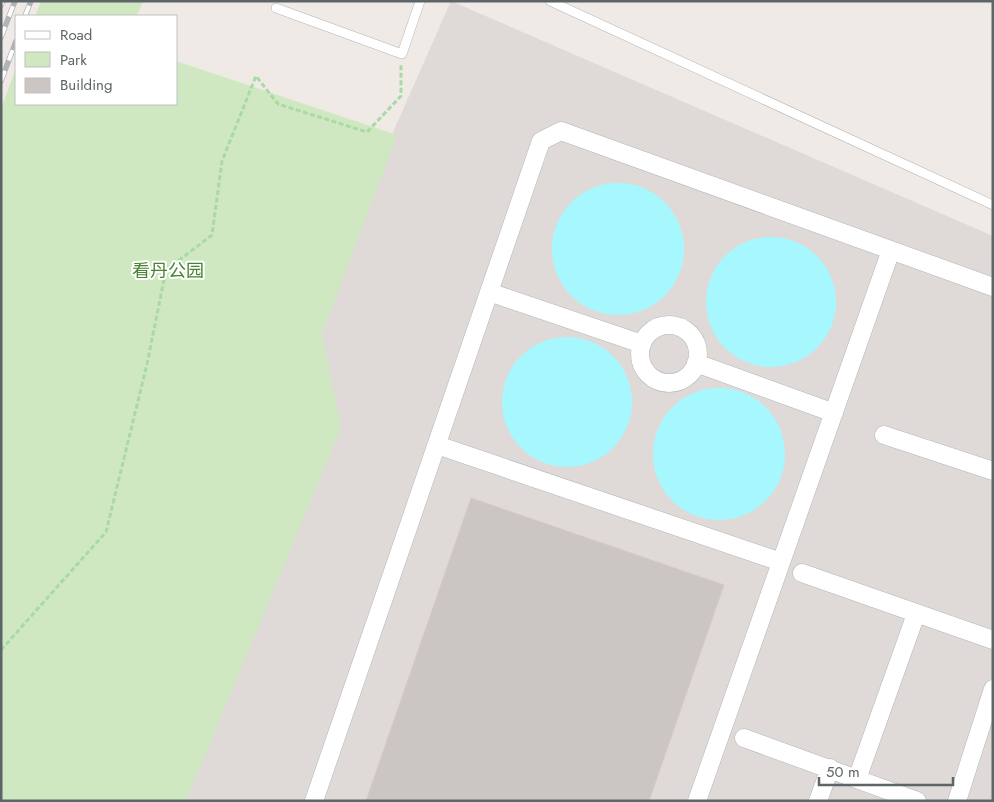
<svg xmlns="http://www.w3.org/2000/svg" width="994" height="802" font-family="Jost,'Noto Sans SC',sans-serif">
<rect width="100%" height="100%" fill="#f0eae6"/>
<path fill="#dfdad8" d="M451 1 993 236V801H137L263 426Z"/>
<path fill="#cfe8c2" d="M41 1H143L137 16H35Z
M176 61 397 135 322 334 341 428 186 801H1V109L16 68V104H176Z"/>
<path fill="#a7f7ff" d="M552 249a66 66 0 1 1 132 0a66 66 0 1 1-132 0Z
M706 302a65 65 0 1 1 130 0a65 65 0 1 1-130 0Z
M502 402a65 65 0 1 1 130 0a65 65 0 1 1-130 0Z
M653 454a66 66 0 1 1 132 0a66 66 0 1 1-132 0Z"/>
<path fill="#cbc5c3" stroke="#d5cac4" d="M471 498 724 585 649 801H366Z"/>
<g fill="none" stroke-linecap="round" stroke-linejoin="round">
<defs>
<path id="service" d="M550 1 993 205
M276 8 402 54 420 1"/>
<path id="minor" d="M489 292 642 344
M640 354a29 29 0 1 1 58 0a29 29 0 1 1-58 0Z
M696 363 834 413
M884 435 993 471
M437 445 781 562
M802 573 993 640
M744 738 917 801
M857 779 916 614
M314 801 541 141 561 131 993 287
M697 801 891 250
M818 801 830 768
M957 801 993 689"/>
</defs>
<use href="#service" stroke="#b1b6b8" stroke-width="10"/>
<use href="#minor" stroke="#b1b6b8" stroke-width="19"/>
<path stroke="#a9daa4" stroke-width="3" stroke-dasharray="5 2.5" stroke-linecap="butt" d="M1 650 106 532 147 364 166 270 212 235 222 161 256 76 278 104 367 132 401 96V65"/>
<use href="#service" stroke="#fff" stroke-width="9"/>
<use href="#minor" stroke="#fff" stroke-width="18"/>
<defs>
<path id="rail" d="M1 5 3 1
M25 16 31 1
M1 37 15 1
M1 81 16 41"/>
</defs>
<use href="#rail" stroke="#b2b3b4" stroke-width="5.5"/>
<use href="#rail" stroke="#fff" stroke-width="4" stroke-dasharray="11" stroke-linecap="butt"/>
</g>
<g text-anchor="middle" stroke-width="4" stroke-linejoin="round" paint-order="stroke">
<g font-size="18" fill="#498231" stroke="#fff">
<text x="168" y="277">看丹公园</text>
</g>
</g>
<rect width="994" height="802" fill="none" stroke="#5d6566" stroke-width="5"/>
<rect x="15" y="15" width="162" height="90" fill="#ffffff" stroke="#bec1c2"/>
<rect x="25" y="31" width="25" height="8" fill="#ffffff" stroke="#bec1c2"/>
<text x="60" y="40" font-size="15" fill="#5d6566">Road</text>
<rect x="25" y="52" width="25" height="15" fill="#cfe8c2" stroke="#bec1c2"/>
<text x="60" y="65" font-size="15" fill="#5d6566">Park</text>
<rect x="25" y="78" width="25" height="15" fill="#cbc5c3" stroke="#bec1c2"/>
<text x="60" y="90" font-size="15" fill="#5d6566">Building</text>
<path d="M819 777v8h134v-8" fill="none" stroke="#5d6566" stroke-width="2.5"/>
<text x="826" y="777" font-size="15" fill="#5d6566" stroke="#ffffff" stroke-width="4" paint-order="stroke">50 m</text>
</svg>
